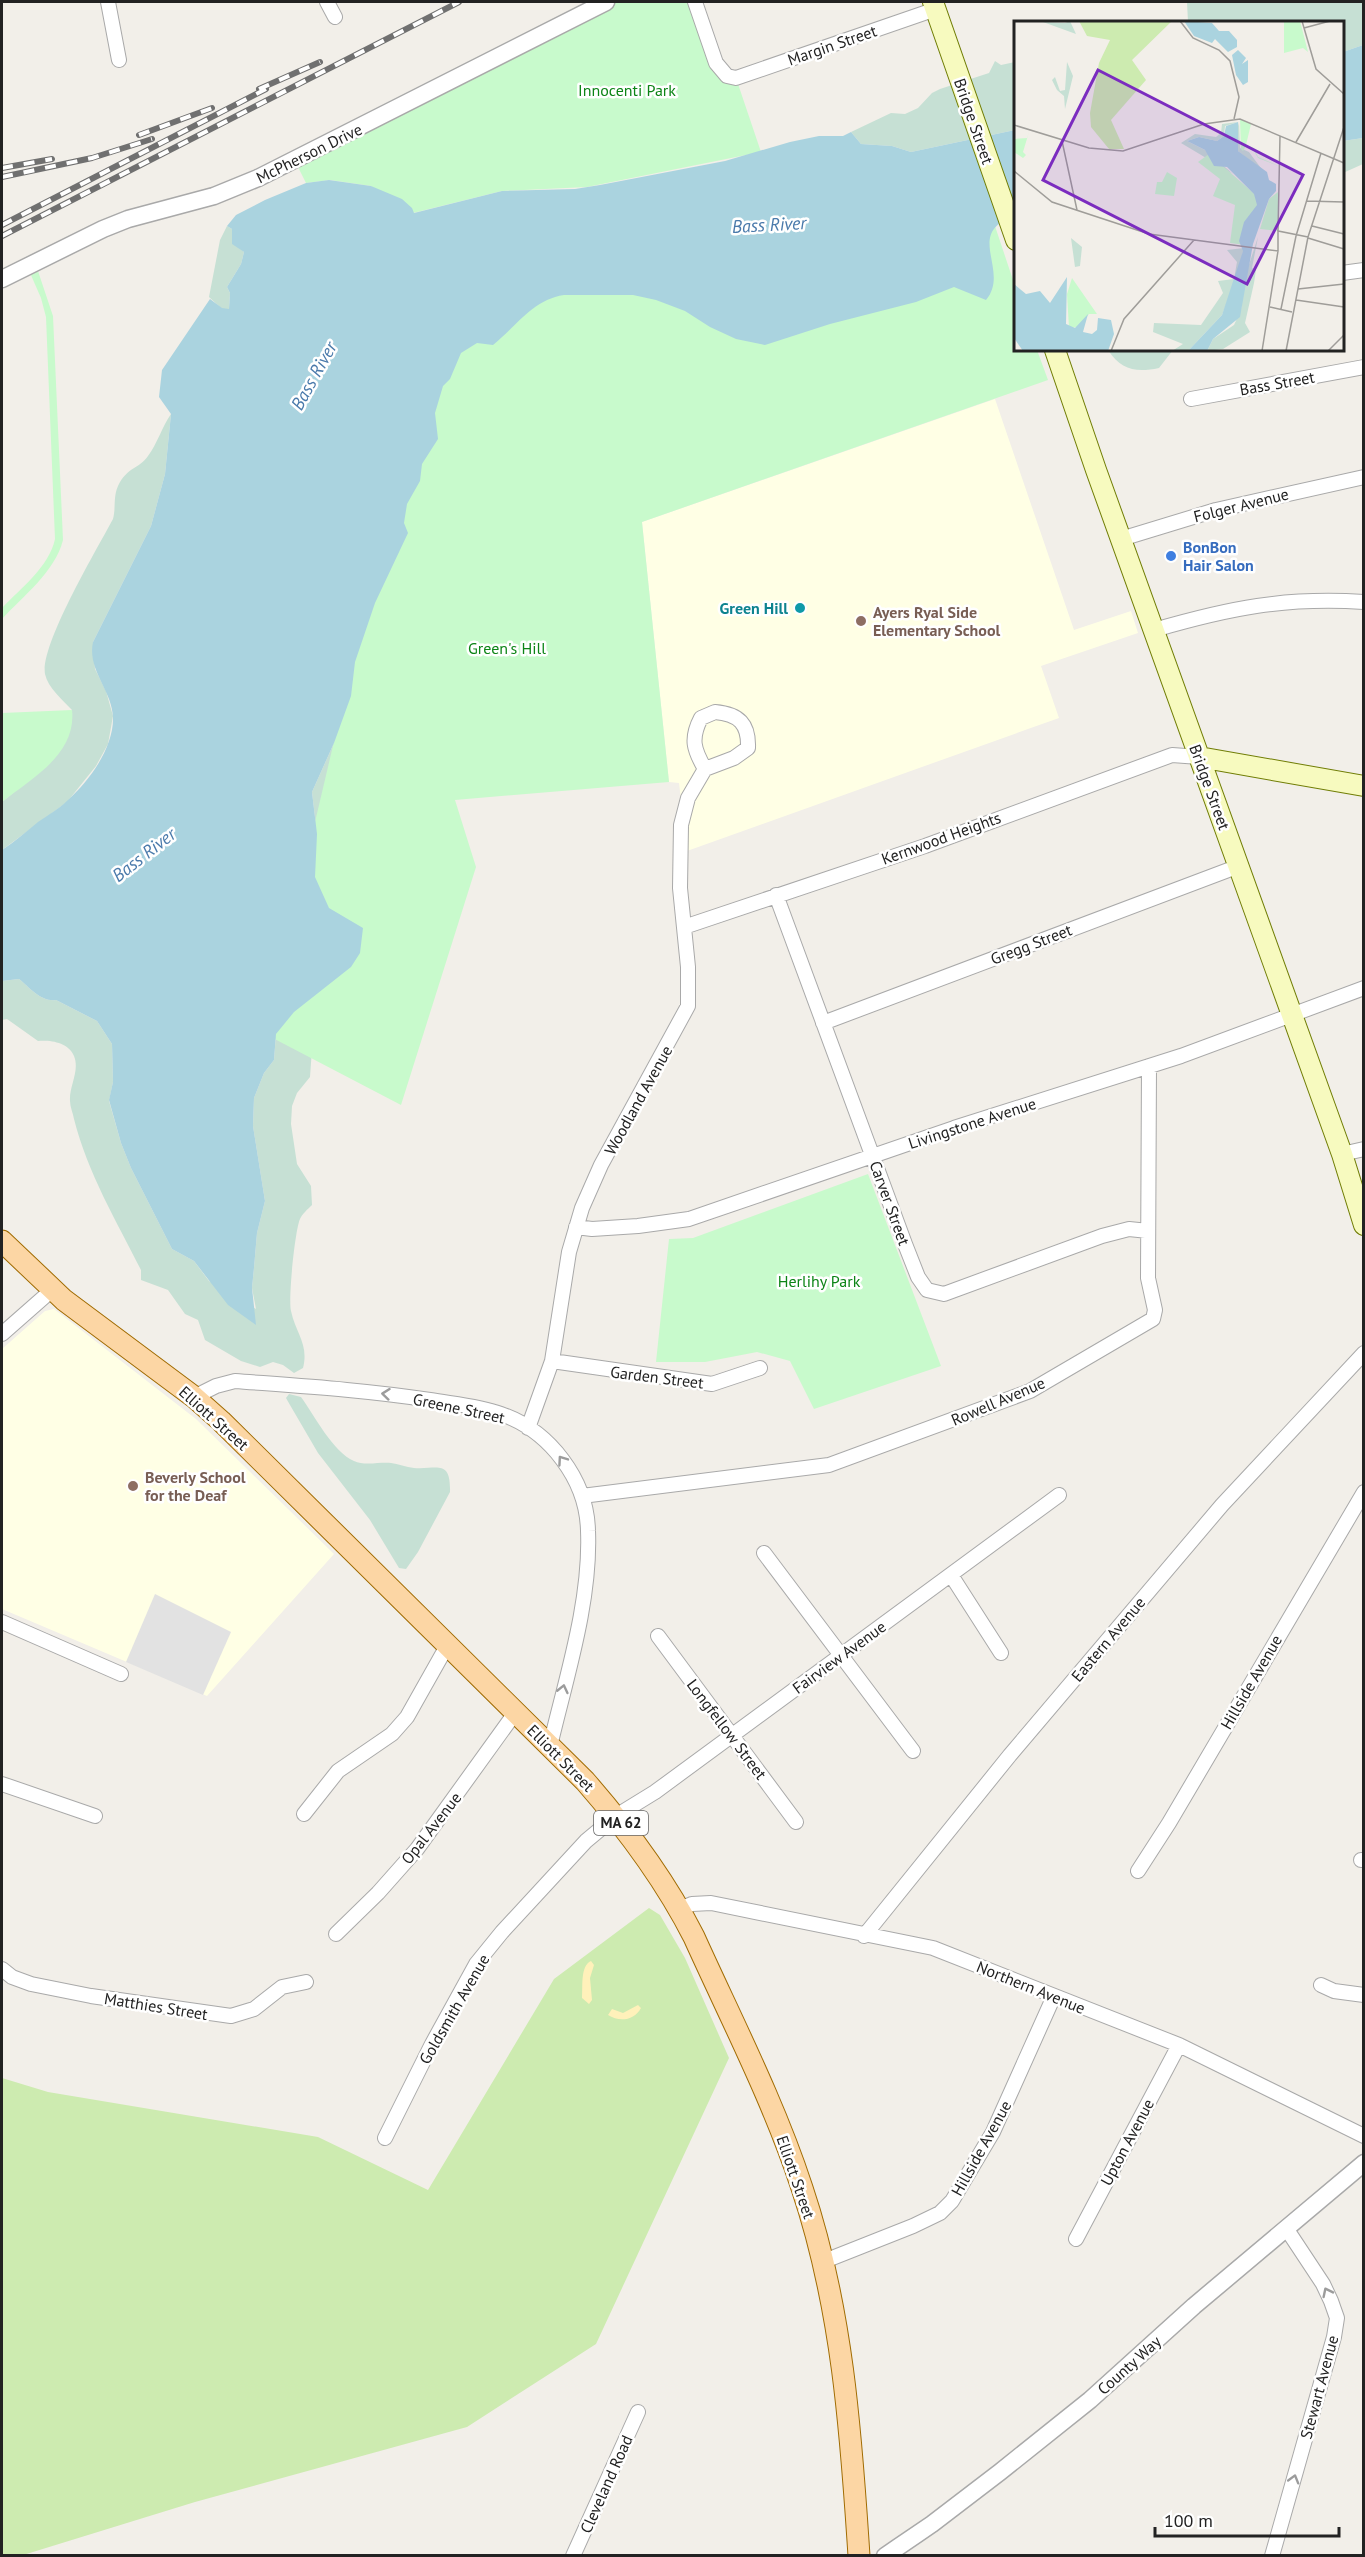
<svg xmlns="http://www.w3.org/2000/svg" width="1365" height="2557" font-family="'PT Sans',sans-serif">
<rect width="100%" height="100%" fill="#f2efe9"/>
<path fill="#ffffe5" d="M995 399 1074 630 1131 611 1138 633 1041 666 1059 718 687 851 679 783 669 782 642 522Z
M54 1309 196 1419 334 1554 207 1696 2 1609V1349L45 1311Z"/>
<path fill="#cdebb0" d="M649 1908 660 1915 685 1958 729 2058 596 2344 467 2427 195 2502 20 2556 2 2555V2078L48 2092 318 2137 428 2190 554 1979Z"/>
<path fill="#c6e0d4" d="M1187 2H1363V45L1343 52 1342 22H1188Z
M995 61 1001 65 1015 62V130L911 152 892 146 861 144 851 132 891 113 905 114 918 108 932 93 940 89 989 73Z
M1363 138V164L1343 173V141Z
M227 226 232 229 237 246 244 252 241 264 227 287 230 293 229 309H222L209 297 220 240Z
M1108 350H1173L1159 368C1136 373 1121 370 1108 350Z
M171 414 165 474 151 526 93 642 95 669 106 691 113 716 108 744 96 766 67 802 2 850V802L19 788 72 710C63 700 48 688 45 674 40 645 97 549 113 519 116 508 113 497 118 486 127 467 139 469 148 456 157 444 162 427 171 414Z
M334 743 310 1077 297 1093 292 1106 291 1124 297 1164 311 1186 312 1205C308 1209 302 1214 300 1219 295 1230 288 1299 291 1311 296 1334 309 1344 303 1368L294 1373 283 1365 273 1362 260 1367 241 1361 205 1340 198 1320 185 1314 168 1290 141 1280V1270C116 1220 88 1174 74 1119 73 1113 70 1107 70 1101 69 1086 80 1071 74 1056 68 1042 50 1040 38 1041L7 1019 2 1020V981L19 979C30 988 41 1002 56 1000L97 1021 112 1044 113 1082 109 1101 121 1143 131 1168 172 1249 194 1261 209 1281 256 1309 252 1288 254 1268 257 1233 265 1201 253 1126 254 1098 264 1073 274 1060 276 1034 317 834 312 792Z
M289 1394 301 1397C314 1415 333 1452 354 1461 364 1466 379 1462 391 1463 398 1464 406 1467 414 1468 436 1470 451 1458 450 1492L418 1552 406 1569 399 1568 370 1520 318 1453 290 1405 286 1398Z"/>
<path fill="#fff1ba" d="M591 1961 594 1965 590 1978 592 2000 589 2004 582 1998C583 1987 580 1966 591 1961Z
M638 2005 641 2008C634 2021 619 2022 608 2015L612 2009 623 2013Z"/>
<path fill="#c8facc" d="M606 2H695L716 63 736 78 761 152 587 187 502 191 413 213 371 186 330 180 306 183 295 161Z
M993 220 1015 286 1016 350H1037L1048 380 642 522 669 782 455 800 476 867 401 1105 265 1034 390 504 446 354 554 286Z
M35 262 53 316 63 540C55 572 23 596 2 619V608C21 588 49 567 55 539L46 317 41 298 27 266Z
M72 710C77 754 31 779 2 802V713Z
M868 1174 941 1366 814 1409 790 1361 757 1352 705 1362H656L669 1239 693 1238Z"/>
<path fill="#e2e2e2" d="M155 1594 231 1632 203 1695 126 1662Z"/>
<path fill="#aad3df" d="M1363 45V138L1343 141V52Z
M1015 130V216C963 233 1011 270 986 300L954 287 916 302 830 324 765 345 736 339 710 327 685 311 656 300 633 295H564C532 300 517 326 493 345L477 343 461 353 450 379 443 386 435 413 438 439 422 464 420 481 407 504 404 523 408 533 375 603 355 662 351 696 334 743 312 792 317 834 315 877 329 908 363 928 360 953 351 967 294 1012 276 1034 274 1060 264 1073 254 1098 253 1126 265 1201 257 1233 254 1268 252 1288 256 1325 228 1305 194 1261 172 1249 131 1168 121 1143 109 1100 113 1082 112 1044 97 1021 56 1000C41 1002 30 988 19 979L2 981V850C14 842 26 832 38 822 48 815 59 809 68 800 90 780 114 747 113 717 112 690 87 670 93 642L151 526 165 474 171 414 159 397 162 370 210 299 222 308 229 309 230 293 227 287 241 264 244 252 232 244V229L227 226 236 215 265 200 306 183 329 180 371 186 402 199 412 208 414 213 502 191 575 189 600 185 725 161 790 142 819 136H843L851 132 861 144 892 146 911 152Z"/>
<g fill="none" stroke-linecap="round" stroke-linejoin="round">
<defs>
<path id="minor" d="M108 2 119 60
M327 2 335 17
M695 2 716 63 727 76 736 78 936 9
M1342 273 1364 270
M1191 399 1364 367
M1121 539 1216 510 1364 477
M1154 630C1230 608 1284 597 1364 602
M715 712C739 714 749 724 748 748L734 758 705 769C694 750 690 739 701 718Z
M776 895 905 1244 918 1277 927 1290 944 1294 1102 1236 1129 1229 1148 1231
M684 927 925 846 1172 755 1199 757
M823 1023 1239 866
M1342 1154 1364 1149
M576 1227 592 1229 638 1226 689 1219 954 1128 1181 1056 1364 988
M2 1334 52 1290
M552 1361 712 1384 760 1368
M194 1397 216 1386 235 1381C300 1386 365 1390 430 1400 453 1404 479 1406 501 1414 550 1431 587 1480 588 1531 591 1601 566 1678 550 1746
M528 1428 552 1361 569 1252 582 1208 601 1165 688 1006V967L680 888 681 825 688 798 705 769
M582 1496 829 1465 1030 1391 1153 1319 1155 1310 1148 1278 1149 1066
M764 1553 913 1751
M951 1575 1001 1653
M2 1622 121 1674
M658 1636 796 1822
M2 1784 95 1816
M304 1814 338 1771 392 1734 407 1717 447 1646
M1361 1860H1364
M1138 1871 1169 1823 1364 1492
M680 1909 692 1904 711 1903 933 1948 1179 2045 1364 2136
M336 1934 378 1893 417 1849 515 1713
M864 1936 1010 1755 1222 1505 1364 1353
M2 1969 12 1977 31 1984 91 1996 231 2016 254 2009 282 1987 306 1982
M1321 1985 1334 1991 1364 1995
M385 2138 432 2044 476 1964 502 1932 586 1841 616 1816 655 1792 1059 1495
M1076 2239 1179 2045
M822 2262 913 2226 940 2213 952 2201 993 2132 1054 1996
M573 2556 638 2412
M1272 2556 1334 2337 1337 2318 1331 2301 1323 2284 1286 2228"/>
<path id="tertiary" d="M2 279 103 229 128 219 214 196 258 178 606 2
M885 2556 932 2524 1000 2472 1090 2400 1194 2306 1364 2163"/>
<path id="secondary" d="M933 2 1016 240
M1055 350 1096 470 1342 1154 1364 1225
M1199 757 1364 786"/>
<path id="primary" d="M2 1241 64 1300 194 1397 221 1421 585 1781C627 1829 665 1880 694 1937 731 2019 774 2102 802 2188 842 2307 851 2431 859 2556"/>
</defs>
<use href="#minor" stroke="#a9a9a9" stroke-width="16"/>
<use href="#tertiary" stroke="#a9a9a9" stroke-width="19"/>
<use href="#secondary" stroke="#707d05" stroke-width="22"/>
<use href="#primary" stroke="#a06b00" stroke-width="23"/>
<use href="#minor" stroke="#fff" stroke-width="14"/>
<use href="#tertiary" stroke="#fff" stroke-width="16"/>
<use href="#secondary" stroke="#f7fabf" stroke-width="20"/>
<use href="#primary" stroke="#fcd6a4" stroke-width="21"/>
<defs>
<path id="rail" d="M259 89 320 62
M139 135 212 108
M2 168 52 159
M2 177 92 158 152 139
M2 225 266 89
M2 236 459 2"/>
</defs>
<use href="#rail" stroke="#707070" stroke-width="6"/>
<use href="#rail" stroke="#fff" stroke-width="4" stroke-dasharray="11" stroke-linecap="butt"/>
</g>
<defs><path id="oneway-chevron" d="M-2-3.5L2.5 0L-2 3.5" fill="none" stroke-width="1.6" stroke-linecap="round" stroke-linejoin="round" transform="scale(1.5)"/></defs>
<g stroke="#9c9c9c">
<use href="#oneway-chevron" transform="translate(386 1394) rotate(-174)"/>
<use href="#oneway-chevron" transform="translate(562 1460) rotate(-125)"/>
<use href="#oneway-chevron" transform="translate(563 1689) rotate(-77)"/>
<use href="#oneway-chevron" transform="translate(1327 2292) rotate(-116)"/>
<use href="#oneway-chevron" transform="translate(1294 2479) rotate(-74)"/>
</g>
<circle fill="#3f7fe0" stroke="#fff" stroke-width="2" cx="1171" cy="556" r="6"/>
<circle fill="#0f9aa8" stroke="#fff" stroke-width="2" cx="800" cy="608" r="6"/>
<g fill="#8d6e63" stroke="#fff" stroke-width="2">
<circle cx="861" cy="621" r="6"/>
<circle cx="133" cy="1486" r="6"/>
</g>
<g text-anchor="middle" stroke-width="5" stroke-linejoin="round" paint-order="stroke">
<rect fill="#fff" stroke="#646464" stroke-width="1.5" x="594" y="1811" width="54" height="24" rx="4.5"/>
<g font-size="15" font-weight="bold" fill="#222">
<text x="621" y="1828">MA 62</text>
</g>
<g font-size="16" fill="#222" stroke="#fff">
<text transform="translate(832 45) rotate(-19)" y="6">Margin Street</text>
<text transform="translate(974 121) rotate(71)" y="6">Bridge Street</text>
<text transform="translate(309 153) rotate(-26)" y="6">McPherson Drive</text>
<text transform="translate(1277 383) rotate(-10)" y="6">Bass Street</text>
<text transform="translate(1241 505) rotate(-14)" y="6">Folger Avenue</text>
<text transform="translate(1210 787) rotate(70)" y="6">Bridge Street</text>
<text transform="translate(941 838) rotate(-20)" y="6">Kernwood Heights</text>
<text transform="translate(1031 944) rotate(-21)" y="6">Gregg Street</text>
<text transform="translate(638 1100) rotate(-61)" y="6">Woodland Avenue</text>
<text transform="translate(972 1123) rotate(-18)" y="6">Livingstone Avenue</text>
<text transform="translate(890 1203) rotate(70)" y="6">Carver Street</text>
<text transform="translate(657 1377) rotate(7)" y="6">Garden Street</text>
<text transform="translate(998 1401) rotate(-23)" y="6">Rowell Avenue</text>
<text transform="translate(459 1408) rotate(12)" y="6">Greene Street</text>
<text transform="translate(214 1418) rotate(42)" y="6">Elliott Street</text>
<text transform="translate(1108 1639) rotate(-50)" y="6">Eastern Avenue</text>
<text transform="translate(839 1657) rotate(-36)" y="6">Fairview Avenue</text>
<text transform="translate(1251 1682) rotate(-60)" y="6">Hillside Avenue</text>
<text transform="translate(727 1729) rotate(53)" y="6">Longfellow Street</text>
<text transform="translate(561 1758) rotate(45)" y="6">Elliott Street</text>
<text transform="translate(431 1828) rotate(-52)" y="6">Opal Avenue</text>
<text transform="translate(1031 1987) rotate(22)" y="6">Northern Avenue</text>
<text transform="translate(156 2006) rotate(9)" y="6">Matthies Street</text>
<text transform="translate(454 2009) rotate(-60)" y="6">Goldsmith Avenue</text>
<text transform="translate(1127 2142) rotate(-62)" y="6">Upton Avenue</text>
<text transform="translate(981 2148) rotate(-61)" y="6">Hillside Avenue</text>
<text transform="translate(796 2177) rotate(71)" y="6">Elliott Street</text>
<text transform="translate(1129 2365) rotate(-42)" y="6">County Way</text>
<text transform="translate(1319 2387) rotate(-75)" y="6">Stewart Avenue</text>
<text transform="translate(606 2484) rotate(-66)" y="6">Cleveland Road</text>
</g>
<g font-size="16" fill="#0c8416" stroke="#fff">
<text x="627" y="96">Innocenti Park</text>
<text x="507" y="654">Green's Hill</text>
<text x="819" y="1287">Herlihy Park</text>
</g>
<g font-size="16" font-weight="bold" fill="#366cbe" stroke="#fff" text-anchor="start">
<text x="1183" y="553">BonBon<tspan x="1183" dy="18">Hair Salon</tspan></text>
</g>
<g font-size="16" font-weight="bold" fill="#0d838f" stroke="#fff" text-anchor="end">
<text x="788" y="614">Green Hill</text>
</g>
<g font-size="16" font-weight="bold" fill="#785e54" stroke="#fff" text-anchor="start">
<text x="873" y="618">Ayers Ryal Side<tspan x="873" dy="18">Elementary School</tspan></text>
<text x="145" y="1483">Beverly School<tspan x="145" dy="18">for the Deaf</tspan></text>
</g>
<g font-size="18" font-style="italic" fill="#4a7aab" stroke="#fff">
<text transform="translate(769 225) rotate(-3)" y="6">Bass River</text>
<text transform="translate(314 376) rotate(-61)" y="6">Bass River</text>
<text transform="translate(144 855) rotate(-38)" y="6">Bass River</text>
</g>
</g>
<g transform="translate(1014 21)">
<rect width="330" height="330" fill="#f2efe9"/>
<path d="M65 0H158L118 39 132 59 97 99 110 128H95L77 106 76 92 85 42 96 19 73 15Z" fill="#cdebb0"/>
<path d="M56 0 62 13 29 1 51 2ZM53 41 59 55 51 88 50 75 43 69 38 59 41 56 46 70 51 69ZM224 101 211 105 210 115 203 120 185 116 173 120 191 129 219 153 167 122 181 113 202 116 207 112 208 103ZM225 101 226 127 235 131 249 150 224 130 221 117ZM244 216 238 247 242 249 240 262 231 302 236 311 209 328 193 330 199 318 220 304 227 289 230 259ZM57 217 68 226 66 245 61 246ZM230 227 223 255 208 294 174 330H158L169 323 139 311 140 302 187 304 209 272 204 260 220 258 223 241 213 229Z" fill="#c6e0d4"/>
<path d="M270 0H286L294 31 289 27 270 32ZM226 98 237 103 232 124 240 127 244 136 267 146 244 137 239 128 232 125 229 130 227 128ZM15 111 9 131 12 134 9 137 0 131V118L13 117ZM195 133 243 175 244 186 231 224 216 222 221 184 199 175 206 158 184 141ZM153 151 163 157 160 175 141 173 143 161H148ZM264 171V210L246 208 255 178ZM58 257 83 293H75L65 306 55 307 53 273Z" fill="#c8facc"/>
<path d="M170 0 198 2 205 10H215L223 19V26L214 31 201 18 198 22 180 15ZM224 29 232 37 228 43 234 39V61L229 64 222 54 218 34ZM224 101V130L253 151 255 159 262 163V170L255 178 239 223 226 296 199 318 193 330H174L208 294 229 230 225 220 230 201 243 184 240 173 213 146 200 145 191 129 173 120 185 116 203 120 210 115 212 105ZM53 256 52 303 61 307 74 293 69 311 78 313 83 309 84 297 97 299 100 313 94 330H9L0 317V263L12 273 26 270 36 282Z" fill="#aad3df"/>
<path fill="none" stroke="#9f9d99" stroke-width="1.5" d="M166 0 179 17 205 29 216 40 225 76 220 98M288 0 302 48 330 73M290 7 316 0M0 104 75 127 109 130 190 103 226 98 330 142M48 120 63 189M282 121 316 63M0 150 38 181 135 213 264 230V210L294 216M292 180 330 181M298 205 330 213M264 210 266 115M294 217 330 228M284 268 330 263M282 279 330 286M256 286 278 291M267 288 282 215 307 132M97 330 110 298 180 219M248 330 264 230M272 330 294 216 330 106M314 330 330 314"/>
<path fill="#7b2cbf" fill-opacity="0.15" stroke="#7b2cbf" stroke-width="3" d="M84 49 289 154 233 263 29 159Z"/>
<rect width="330" height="330" fill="none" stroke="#222" stroke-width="3"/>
</g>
<rect width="1365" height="2557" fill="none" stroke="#222222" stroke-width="6"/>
<path d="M1155 2527v9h184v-9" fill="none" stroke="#222222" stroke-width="3"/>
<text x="1164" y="2527" font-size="18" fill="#222222" stroke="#ffffff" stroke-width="4.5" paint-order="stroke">100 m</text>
</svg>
